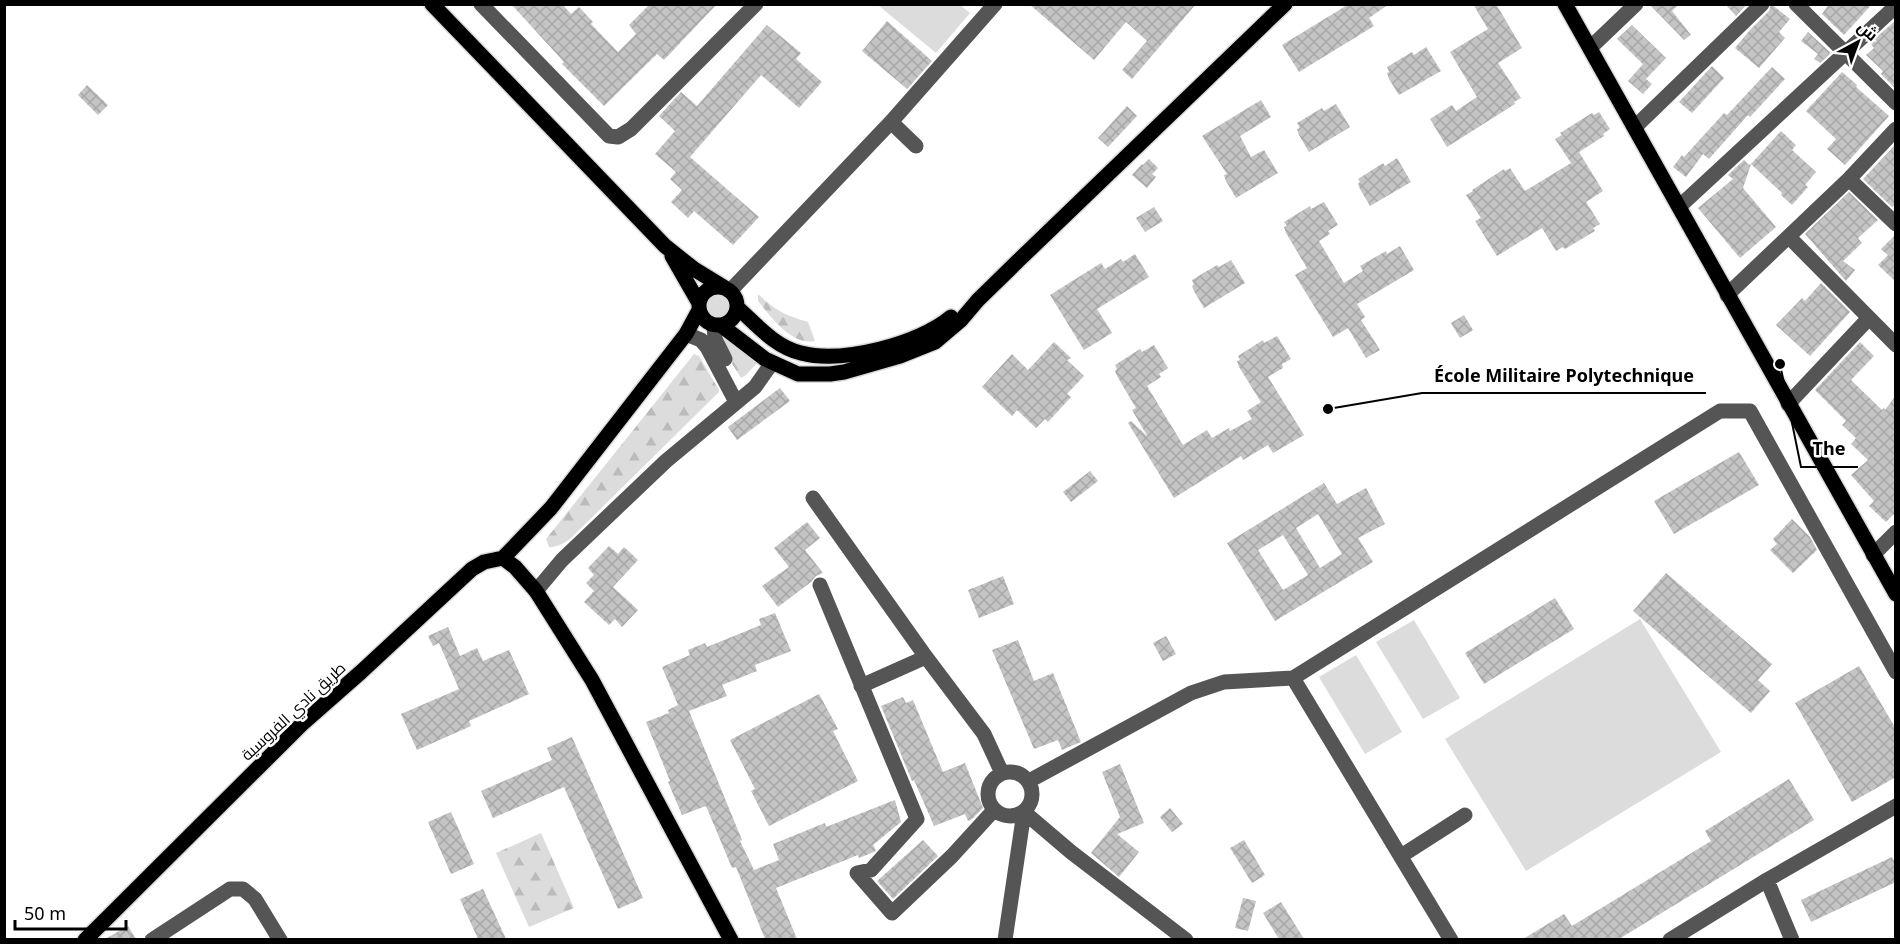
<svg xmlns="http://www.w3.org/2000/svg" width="1900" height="944" font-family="'Noto Sans',Cairo,sans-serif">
<defs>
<pattern id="forest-firs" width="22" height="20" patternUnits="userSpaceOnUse" patternTransform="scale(1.5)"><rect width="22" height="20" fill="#dcdcdc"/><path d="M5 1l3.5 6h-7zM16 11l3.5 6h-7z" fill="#bbb"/></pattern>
<pattern id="building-cross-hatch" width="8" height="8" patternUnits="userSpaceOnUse" patternTransform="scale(1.5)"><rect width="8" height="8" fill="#c4c4c4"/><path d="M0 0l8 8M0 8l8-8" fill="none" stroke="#a7a7a7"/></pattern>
</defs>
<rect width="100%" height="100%" fill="#fff"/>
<path fill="url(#forest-firs)" d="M705 306a13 13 0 1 1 26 0a13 13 0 1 1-26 0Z
M758 294C776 311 785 315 808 322L815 341C792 346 771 317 758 301Z
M725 337 760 360 746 375 741 378C734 366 721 350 725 337Z
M694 354 699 356 719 390V392L570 539C564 543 556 548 549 547L546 539Z
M541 833 574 908 529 927 496 853Z"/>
<path fill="#dcdcdc" d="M878 5H960L970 13 936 53Z
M1640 619 1721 752 1526 871 1445 739Z
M1414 620 1460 698 1423 719 1376 642Z
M1356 655 1402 732 1365 754 1319 677Z"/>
<path fill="url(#building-cross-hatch)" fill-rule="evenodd" d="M511 4H562L571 14 579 7 593 22 591 24 618 52 636 34 629 25 650 4H717L664 60 657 54 604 106 562 64 564 62Z
M1029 4H1196L1132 79 1122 70 1147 41 1126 22 1094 60Z
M1349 4H1389L1369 18 1374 26 1299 72 1282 45Z
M1473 4H1496L1522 48 1498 63 1521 98 1514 102 1515 104 1447 147 1430 119 1452 105 1456 111 1477 97 1450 52 1488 29Z
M1649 4H1679L1672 11 1691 35 1684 40Z
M1725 4H1747L1736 16Z
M1771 4 1790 19 1779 32 1785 38 1759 68 1735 48 1750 30 1769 11Z
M1829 4H1872L1844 35 1822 14Z
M1896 20V89L1881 74 1883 71 1866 55 1874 48 1870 43Z
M887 21 932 61 907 89 862 51Z
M767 25 801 53 796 59 822 82 799 108 761 75 690 157 759 217 733 245 694 211 688 218 671 202 682 190 670 179 676 172 655 154 675 131 659 116 681 92 697 106Z
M1632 25 1666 58 1646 79 1652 84 1643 94 1628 81 1643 64 1617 39Z
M1808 32 1831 53 1820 63 1814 59 1818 54 1801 41Z
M1426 47 1441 71 1399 95 1389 79 1387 73 1389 72 1387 67 1412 52 1414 55Z
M1712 66 1724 78 1692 113 1679 102Z
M1772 67 1785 79 1750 117 1748 115 1709 159 1703 154 1686 177 1673 167 1682 155 1684 157 1724 113 1727 115Z
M1842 72 1857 85 1856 87 1889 116 1845 165 1827 149 1836 139 1806 111Z
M87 85 108 105 98 115 78 95Z
M1261 100 1271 117 1240 136 1251 157 1264 150 1278 173 1236 198 1226 181 1224 175 1227 174 1202 136Z
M1336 104 1350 127 1309 152 1299 135 1297 129 1300 128 1297 123 1322 108 1324 111Z
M1127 106 1137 116 1108 147 1098 138Z
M1599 112 1610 129 1603 134 1604 136 1579 152 1603 191 1586 202 1600 224 1593 228 1595 231 1565 249 1563 247 1556 251 1542 228 1497 256 1475 221 1481 218 1466 195 1473 191 1472 190 1504 169 1505 171 1510 168 1525 191 1571 163 1555 139 1562 135 1560 133 1592 113 1594 115Z
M1781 131 1796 145 1792 150 1816 172 1805 185 1808 187 1792 205 1781 195 1782 193 1751 164 1743 188 1776 227 1740 258 1698 208 1733 179 1728 175 1744 160 1749 165 1752 163Z
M1896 144V204L1892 207 1863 179Z
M1397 158 1411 182 1370 206 1360 189 1358 184 1360 182 1358 179 1383 163 1385 166Z
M1149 159 1158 168 1152 174 1156 177 1147 188 1132 175 1142 164 1143 165Z
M1849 192 1878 220 1858 238 1862 243 1843 261 1855 270 1846 281 1805 234Z
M1324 202 1338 225 1328 231 1330 234 1319 241 1344 283 1363 271 1360 266 1386 251 1387 254 1400 246 1414 270 1357 304 1365 317 1361 320 1380 350 1366 358 1348 328 1333 337 1295 275 1307 268 1286 233 1284 227 1287 226 1284 222 1310 206 1311 209Z
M1154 207 1163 221 1145 232 1136 218Z
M1896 234V282L1878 265 1888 255 1881 249Z
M1135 254 1149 277 1097 309 1112 333 1084 350 1050 295 1101 263 1105 269 1121 259 1123 262Z
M1231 260 1245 283 1204 308 1194 291 1192 286 1194 284 1192 280 1217 265 1219 267Z
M1821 283 1850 312 1810 356 1776 325 1802 298 1805 301Z
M1464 315 1473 330 1460 338 1451 323Z
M1277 336 1291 359 1282 364 1283 368 1268 377 1304 435 1273 453 1268 445 1243 460 1241 456 1174 498 1128 423 1131 421 1148 437 1132 410 1136 408 1117 376 1115 371 1117 369 1115 365 1140 349 1142 352 1154 345 1168 368 1159 374 1161 377 1147 386 1183 445 1207 430 1212 438 1229 428 1230 431 1252 419 1247 411 1261 402 1239 367 1237 361 1240 360 1238 356 1263 340 1264 343Z
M1054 342 1071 358 1067 360 1084 376 1067 394 1071 397 1048 422 1045 419 1036 428 1017 410 1012 416 982 387 1012 354 1028 370Z
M1860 342 1874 356 1851 380 1882 410 1884 408 1885 410 1896 395V512L1886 522 1869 506 1874 501 1851 475 1868 460 1851 444 1856 438 1842 425 1846 421 1815 390Z
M780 388 790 401 737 440 728 427Z
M1739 452 1759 485 1674 534 1654 501Z
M1090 471 1098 481 1071 502 1063 492Z
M1324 483 1337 504 1366 488 1385 524 1358 538 1373 562 1275 621 1227 543ZM1318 514 1342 554 1320 568 1296 528ZM1283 535 1308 575 1283 590 1258 550Z
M1792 519 1810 537 1817 550 1793 573 1770 550 1777 544 1773 539Z
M807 522 820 538 805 550 823 573 816 576 811 582 778 607 762 586 789 567 774 548Z
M609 546 618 554 624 547 638 560 613 587 638 610 622 627 615 619 609 625 584 602 594 591 586 583 594 575 588 568Z
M1666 573 1772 664 1758 680 1770 691 1751 713 1633 611Z
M1003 576 1014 604 979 618 968 590Z
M1555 598 1574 629 1484 684 1465 653Z
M775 613 791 651 755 665 757 671 722 685 727 696 689 711 742 840 740 841 754 870 779 860 773 844 825 823 826 827 895 800 901 822 873 845 876 850 874 852 859 858 858 855 776 888 797 939H765L736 867 732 868 706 806 682 815 668 782 670 781 646 722 669 713 668 710 678 705 662 667 690 655 688 650 705 643 707 647 761 625 759 619Z
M448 627 460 656 477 648 483 661 509 650 529 694 469 721 471 726 417 750 401 714 459 689 439 643 433 646 428 636Z
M1166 636 1176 654 1163 661 1153 643Z
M1018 640 1034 681 1053 673 1081 742 1062 750 1058 740 1034 749 992 650Z
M1859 666 1896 729V777L1852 802 1795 703Z
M819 694 838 729 833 731 858 781 769 826 751 791 755 789 730 740Z
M903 697 906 703 913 700 943 772 965 763 983 808 972 819 968 821 965 814 934 826 914 780 912 781 881 706Z
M572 737 643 898 618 909 564 787 493 818 481 791 552 760 547 748Z
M1120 764 1144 823 1117 834 1139 852 1119 877 1091 853 1120 817 1102 772Z
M1789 779 1814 820 1619 939H1523L1564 914 1572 926 1711 841 1705 831Z
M1170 808 1183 824 1172 832 1160 817Z
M451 812 474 864 451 874 428 822Z
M923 840 938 856 893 899 877 881Z
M1244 840 1265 875 1252 883 1230 848Z
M1892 857 1896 865V882L1811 922 1801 900Z
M483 889 506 939H478L460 899Z
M1243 898 1256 901 1248 931 1235 928Z
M1281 902 1304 939H1279L1263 913Z
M128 926 136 939H105Z"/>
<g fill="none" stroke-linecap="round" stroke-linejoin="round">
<defs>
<path id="major" d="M432 4 665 246 694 269 725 288
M1565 4 1896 594
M672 256 699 303
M699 306a19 19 0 1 1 38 0a19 19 0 1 1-38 0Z
M738 308C757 325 775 347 801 353 842 364 919 344 951 317
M722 326 765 359 798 374H830L844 372 900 356 935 342 961 320 978 300 1021 258 1285 4
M503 558 551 508 686 334 699 310
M85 940 303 723 361 672 472 569 484 562 503 558 515 567 536 591 592 680 731 940"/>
</defs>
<use href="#major" stroke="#dbdbdb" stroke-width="18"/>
<path stroke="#555" stroke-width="15" d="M481 4 609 136 618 137 631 129 756 4
M1796 4 1896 103
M1590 48 1636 4
M891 122 916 146
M1635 127 1762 4
M1849 179 1896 224
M1680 206 1896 6
M1789 237 1896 345
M730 291 891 122 995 4
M1727 295 1849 179 1896 129
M714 326 715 339 725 359
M686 334 701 340 707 347 736 402
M1788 404 1869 318
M813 498 926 657 984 734 1002 773
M1873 555 1896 532
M820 585 917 819 871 870 857 873 892 913 952 856 994 810
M536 591 562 560 666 461 755 387 772 363
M1293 678 1720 411H1750L1896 672
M861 686 926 657
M988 794a22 22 0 1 1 44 0a22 22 0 1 1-44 0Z
M1029 781 1191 693 1224 682 1293 678 1451 940
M1024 812 1071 852 1186 940
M1401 856 1465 815
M1767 880 1792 940
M152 940 230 889H243L255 899 280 940
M1005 940 1024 812
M1670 940 1767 880 1896 806"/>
<use href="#major" stroke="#000" stroke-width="15"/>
</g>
<g text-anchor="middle" stroke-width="5" stroke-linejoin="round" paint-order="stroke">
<g font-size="16" fill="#000" stroke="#fff">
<text transform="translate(293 711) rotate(-43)" y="6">طريق نادي الفروسية</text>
</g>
</g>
<path fill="none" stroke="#000" stroke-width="2" d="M1328 409L1422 393H1706M1780 364L1801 467H1858"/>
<g fill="#000" stroke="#fff" stroke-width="2">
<circle cx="1328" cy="409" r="6"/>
<circle cx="1780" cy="364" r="6"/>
</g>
<g font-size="18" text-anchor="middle" font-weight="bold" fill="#000" stroke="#fff" stroke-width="5" stroke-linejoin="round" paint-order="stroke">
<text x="1564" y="382">École Militaire Polytechnique</text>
<text x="1829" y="455">The</text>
</g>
<rect width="1900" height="944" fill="none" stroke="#000000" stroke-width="12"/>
<g transform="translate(1858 42) rotate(41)" stroke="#ffffff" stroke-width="4.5" paint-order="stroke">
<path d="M0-4.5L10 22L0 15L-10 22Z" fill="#000000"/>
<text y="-9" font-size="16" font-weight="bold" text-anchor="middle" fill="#000000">ش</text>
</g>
<path d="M15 920v9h111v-9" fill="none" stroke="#000000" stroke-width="3"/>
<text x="24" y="920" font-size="18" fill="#000000" stroke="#ffffff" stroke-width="4.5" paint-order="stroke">50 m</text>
</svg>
